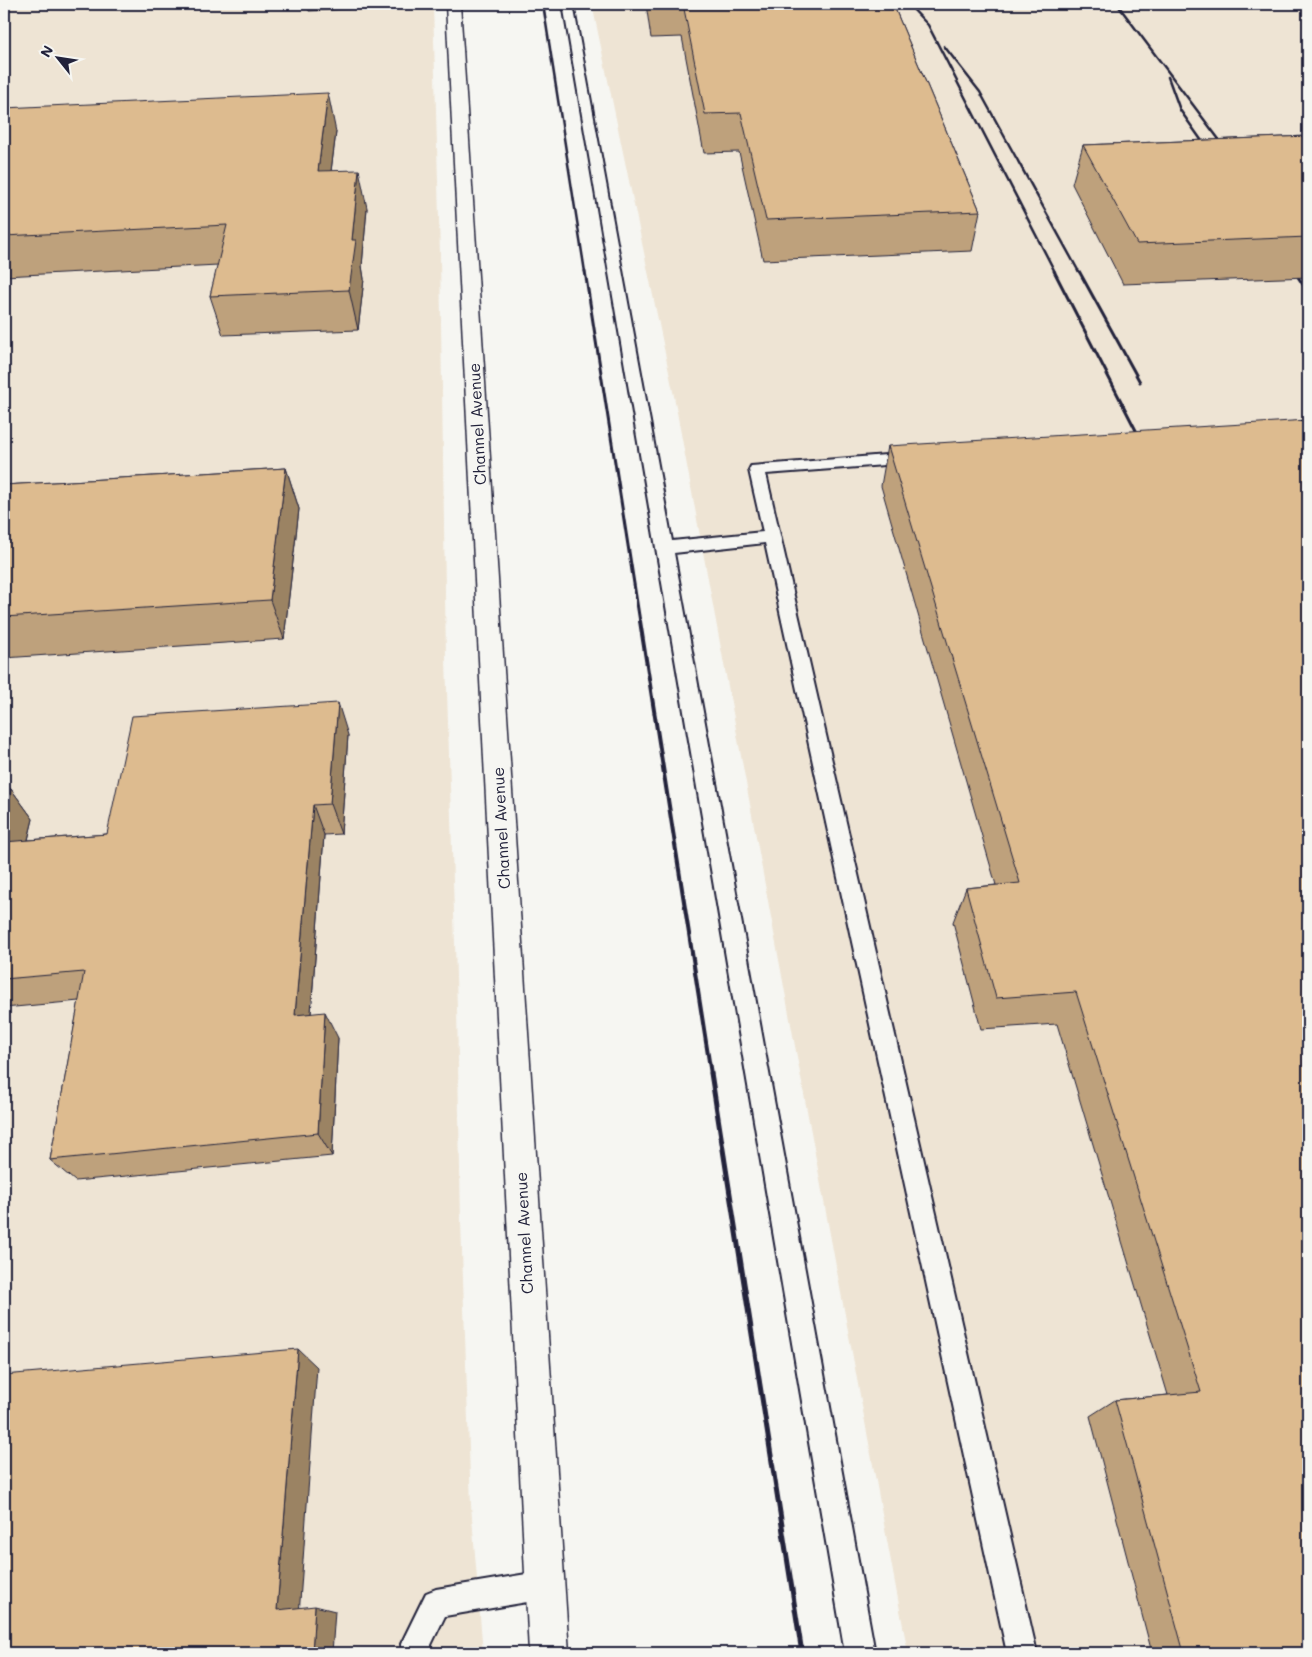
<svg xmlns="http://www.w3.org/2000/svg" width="1312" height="1657" font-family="Mali,sans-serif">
<rect width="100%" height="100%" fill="#f6f6f2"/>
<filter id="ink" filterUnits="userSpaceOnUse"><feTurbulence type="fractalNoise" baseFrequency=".02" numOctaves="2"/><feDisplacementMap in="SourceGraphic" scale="10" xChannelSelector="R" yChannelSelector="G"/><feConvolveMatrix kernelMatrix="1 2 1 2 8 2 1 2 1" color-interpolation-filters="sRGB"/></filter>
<g filter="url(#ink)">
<path fill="#eee4d4" d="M4 4H433L440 254 446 659 457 1008 461 1223 471 1505 483 1653H4Z
M592 4H1308V1653H908L674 396Z"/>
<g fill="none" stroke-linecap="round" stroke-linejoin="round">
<defs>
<path id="service" d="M563 4H573L672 541 763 532 749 470 751 466 911 453 917 454 919 458 917 462 911 463 766 474 1037 1653H1007L765 543 674 553 875 1653H845Z
M545 1571 555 1575 559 1585 555 1595 545 1599 445 1616 431 1645 432 1653H402L401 1644 426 1593 436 1589Z"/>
<path id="minor" d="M446 4H460L569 1653H529Z"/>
</defs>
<use href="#service" stroke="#22223b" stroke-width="4"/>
<use href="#minor" stroke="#22223b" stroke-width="3"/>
<use href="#service" fill="#f6f6f2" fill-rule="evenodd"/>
<use href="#minor" fill="#f6f6f2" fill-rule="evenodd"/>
<path stroke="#22223b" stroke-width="2.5" d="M543 4 585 272
M908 4 928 25 1055 272
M1117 4 1227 150
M944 46 980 92 1079 272
M1168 77 1180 110 1209 151
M1290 265 1295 272"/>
<path stroke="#22223b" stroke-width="3" d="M585 271 640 622
M1054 271 1143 444
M1079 271 1140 382
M1294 271 1308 292"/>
<path stroke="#22223b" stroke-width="4" d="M640 621 711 1074"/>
<path stroke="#22223b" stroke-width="5" d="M711 1073 802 1653"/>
</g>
<path fill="#bea17b" stroke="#22223b" d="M307 4H350L349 9 309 11Z
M646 4H893L980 211 972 251 763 260 739 152 704 153 682 37 651 38Z
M4 108 336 132 331 171 367 208 362 266 364 279 358 330 223 335 210 296 218 265 4 276Z
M1308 136V277L1123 284 1072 184 1083 145Z
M888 446 1308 1653H1152L1090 1416 1115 1400 1168 1395 1057 1024 981 1029 953 922 966 888 996 885 881 486Z
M286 468 299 509 284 639 4 658V485Z
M348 735 341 834 324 835 311 1013 338 1038 332 1156 75 1181 50 1160 79 1001 4 1008V789H11L33 819 28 840 107 834Z"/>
<path fill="#9b8364" stroke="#22223b" d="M328 93 336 132 326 210 318 171Z
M359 170 367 208 362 266 364 279 358 330 349 290 352 240Z
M286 468 299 509 284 639 270 600Z
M338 703 348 735 341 834 330 804Z
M11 789 33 819 20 872 4 851V818Z
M313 805 324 835 309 1040 295 1015Z
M325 1012 338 1038 332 1156 318 1133Z
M298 1349 317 1367 299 1615 277 1610Z
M315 1606 335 1611 332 1653H312Z"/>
<path fill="#ddbb8f" stroke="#22223b" d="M683 4H893L980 211 766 220 741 113 705 114Z
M328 93 318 171 359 170 352 240H356L349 290 210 296 227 225 4 236V108Z
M1308 136V237L1137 244 1083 145Z
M1308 420V1653H1184L1115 1400 1201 1392 1076 992 996 998 966 888 1020 883 888 446Z
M286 468 270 600 4 617V485Z
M338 703 330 804 313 805 295 1015 325 1012 318 1133 50 1160 84 972 4 979V842L107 834 132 716Z
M4 789H11L4 818Z
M298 1349 277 1610 315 1606 312 1653H4V1375Z"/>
</g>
<g text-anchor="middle" stroke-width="4" stroke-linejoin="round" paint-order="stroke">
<g font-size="16" fill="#22223b" stroke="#f6f6f2">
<text transform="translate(477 424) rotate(-93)" y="6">Channel Avenue</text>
<text transform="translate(501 828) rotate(-93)" y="6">Channel Avenue</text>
<text transform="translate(524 1233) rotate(-93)" y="6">Channel Avenue</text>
</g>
</g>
<rect width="1312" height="1657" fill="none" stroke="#f6f6f2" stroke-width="20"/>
<rect x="10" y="10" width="1292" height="1637" fill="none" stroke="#22223b" stroke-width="2" filter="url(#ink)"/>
<g transform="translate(58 58) rotate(300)" stroke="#f6f6f2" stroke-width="4" paint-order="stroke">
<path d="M0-4L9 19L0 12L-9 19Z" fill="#22223b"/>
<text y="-8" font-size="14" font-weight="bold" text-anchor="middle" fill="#22223b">N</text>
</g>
</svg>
